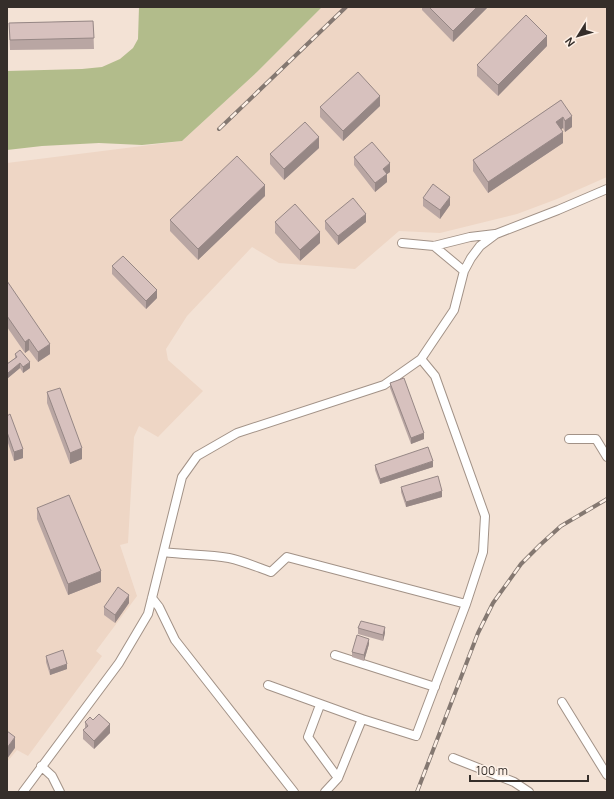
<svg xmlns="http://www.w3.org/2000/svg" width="614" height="799" font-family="Manrope,sans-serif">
<rect width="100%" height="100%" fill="#f3e2d5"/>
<path fill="#eed6c5" d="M322 7H607V177L557 199 517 214 440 233 399 231 355 269 279 263 252 247 187 316 166 349 168 360 203 391 158 437 139 426 134 437 128 543 120 545 137 596 96 651 102 656 28 756 17 750 7 762V163L182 141 257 72Z"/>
<path fill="#b2bc8b" d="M139 7H322L257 72 182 141 142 145 99 143 42 146 7 150V71L82 69 102 67 120 59 133 48 138 39Z"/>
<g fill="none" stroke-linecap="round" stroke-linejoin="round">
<defs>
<path id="minor" d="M402 243 434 246 470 237 495 234
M434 246 464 271
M569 439H596L607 457
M164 552C185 555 207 554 229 558 243 561 257 567 271 572L287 557 466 604
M152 598 159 607 175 640 294 792
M335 655 435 687
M268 685 362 719
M562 702 607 775
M320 705 308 737 338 778
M453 758 514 782 529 792
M41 766 52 776 60 792
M23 792 119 663 148 614 182 477 197 456 237 433 384 385 421 359 454 310 464 271 471 258 480 246 496 234 558 210 607 189
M325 792 338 778 362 719 416 736 466 604 483 552 485 516 435 376 421 359"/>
</defs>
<use href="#minor" stroke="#a29287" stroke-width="10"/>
<use href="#minor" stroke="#fff" stroke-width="8"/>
<defs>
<path id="rail" d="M219 129 346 7
M417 792 478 633 493 603 521 564 540 545 561 526 607 499"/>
</defs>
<use href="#rail" stroke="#847871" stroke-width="4"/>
<use href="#rail" stroke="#fdf0e6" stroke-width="2.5" stroke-dasharray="8" stroke-linecap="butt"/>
</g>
<path fill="#b9a6a3" d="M422 7H488L453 42 422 10Z
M93 21 94 49 10 50 9 23Z
M547 46 498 96 477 76V65Z
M561 100 572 127 565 132 563 128 561 129 563 143 488 193 473 171V160Z
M380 106 343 141 320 117V107Z
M319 148 284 180 270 164V154Z
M354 157 390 172 387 174V182L375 192 354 165Z
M265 196 198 260 170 231V220Z
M423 198 450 205 440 219 423 206Z
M325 221 366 222 338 245 325 229Z
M275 222 320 243 300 261 275 233Z
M112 266 157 298 146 309 112 274Z
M7 281 50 354 38 362 29 350 25 353 7 327Z
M15 354 30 368 23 373 20 368 8 378 7 377V364L15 358Z
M390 383 424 439 411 444 390 388Z
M47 392 82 459 70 464 47 403Z
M7 416 23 458 14 461 7 440Z
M375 465 433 467 380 484 375 470Z
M401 487 442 497 406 507 401 492Z
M37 508 101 582 68 595 37 519Z
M129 603 115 623 104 615V607Z
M358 628 385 633 383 641 358 634Z
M369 644 364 661 352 657V652Z
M46 656 67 669 50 675 46 662Z
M93 720 110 733 94 749 83 739V730L85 729V722Z"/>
<path fill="#968785" d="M477 7H488L453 42V31Z
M547 36V46L498 96V85Z
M380 96V106L343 141V131Z
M572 116V127L565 132V121Z
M563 117V128L556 133V122Z
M563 132V143L488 193V182Z
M319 137V148L284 180V169Z
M390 163V172L383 177V169Z
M387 174V182L375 192V183Z
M265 185V196L198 260V249Z
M450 197V205L440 219V210Z
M366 214V222L338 245V236Z
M320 232V243L300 261V250Z
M157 290V298L146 309V301Z
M29 339V350L25 353V342Z
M50 344V354L38 362V352Z
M30 362V368L23 373V367Z
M20 363V368L8 378V373Z
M424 433V439L411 444V438Z
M82 448V459L70 464V453Z
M23 449V458L14 461V452Z
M433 461V467L380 484V479Z
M442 491V497L406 507V502Z
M101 571V582L68 595V584Z
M129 595V603L115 623V615Z
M385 627V633L383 641V635Z
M369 639V644L364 661V655Z
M67 664V669L50 675V670Z
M110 724V733L94 749V741Z
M15 737V748L7 759V748Z"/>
<path fill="#d7c1be" stroke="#968785" d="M429 7H477L453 31Z
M526 15 547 36 498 85 477 65Z
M93 21 94 38 10 40 9 23Z
M358 72 380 96 343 131 320 107Z
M561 100 572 116 565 121 563 117 556 122 563 132 488 182 473 160Z
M305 122 319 137 284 169 270 154Z
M372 142 390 163 383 169 387 174 375 183 354 157Z
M237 156 265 185 198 249 170 220Z
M433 184 450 197 440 210 423 198Z
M353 198 366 214 338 236 325 221Z
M295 204 320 232 300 250 275 222Z
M123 256 157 290 146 301 112 266Z
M7 281 50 344 38 352 29 339 25 342 7 316Z
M20 350 30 362 23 367 20 363 8 373 7 372V364L17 357 15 354Z
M404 378 424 433 411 438 390 383Z
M60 388 82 448 70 453 47 392Z
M10 414 23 449 14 452 7 432V416Z
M428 447 433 461 380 479 375 465Z
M438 476 442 491 406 502 401 487Z
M69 495 101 571 68 584 37 508Z
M118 587 129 595 115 615 104 607Z
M361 621 385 627 383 635 358 628Z
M357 635 369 639 364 655 352 652Z
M63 650 67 664 50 670 46 656Z
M99 714 110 724 94 741 83 730 88 726 85 722 90 717 93 720Z
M7 731 15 737 7 748Z"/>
<rect width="614" height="799" fill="none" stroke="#352e2a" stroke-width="16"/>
<g transform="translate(578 36) rotate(233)" stroke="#fdf0e6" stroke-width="3" paint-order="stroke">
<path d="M0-3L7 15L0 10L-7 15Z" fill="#352e2a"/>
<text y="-6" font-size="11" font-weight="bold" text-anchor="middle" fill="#352e2a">N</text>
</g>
<path d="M470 775v6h118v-6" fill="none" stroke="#352e2a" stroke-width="2"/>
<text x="476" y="775" font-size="12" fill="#352e2a" stroke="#fdf0e6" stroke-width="3" paint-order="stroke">100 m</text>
</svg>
